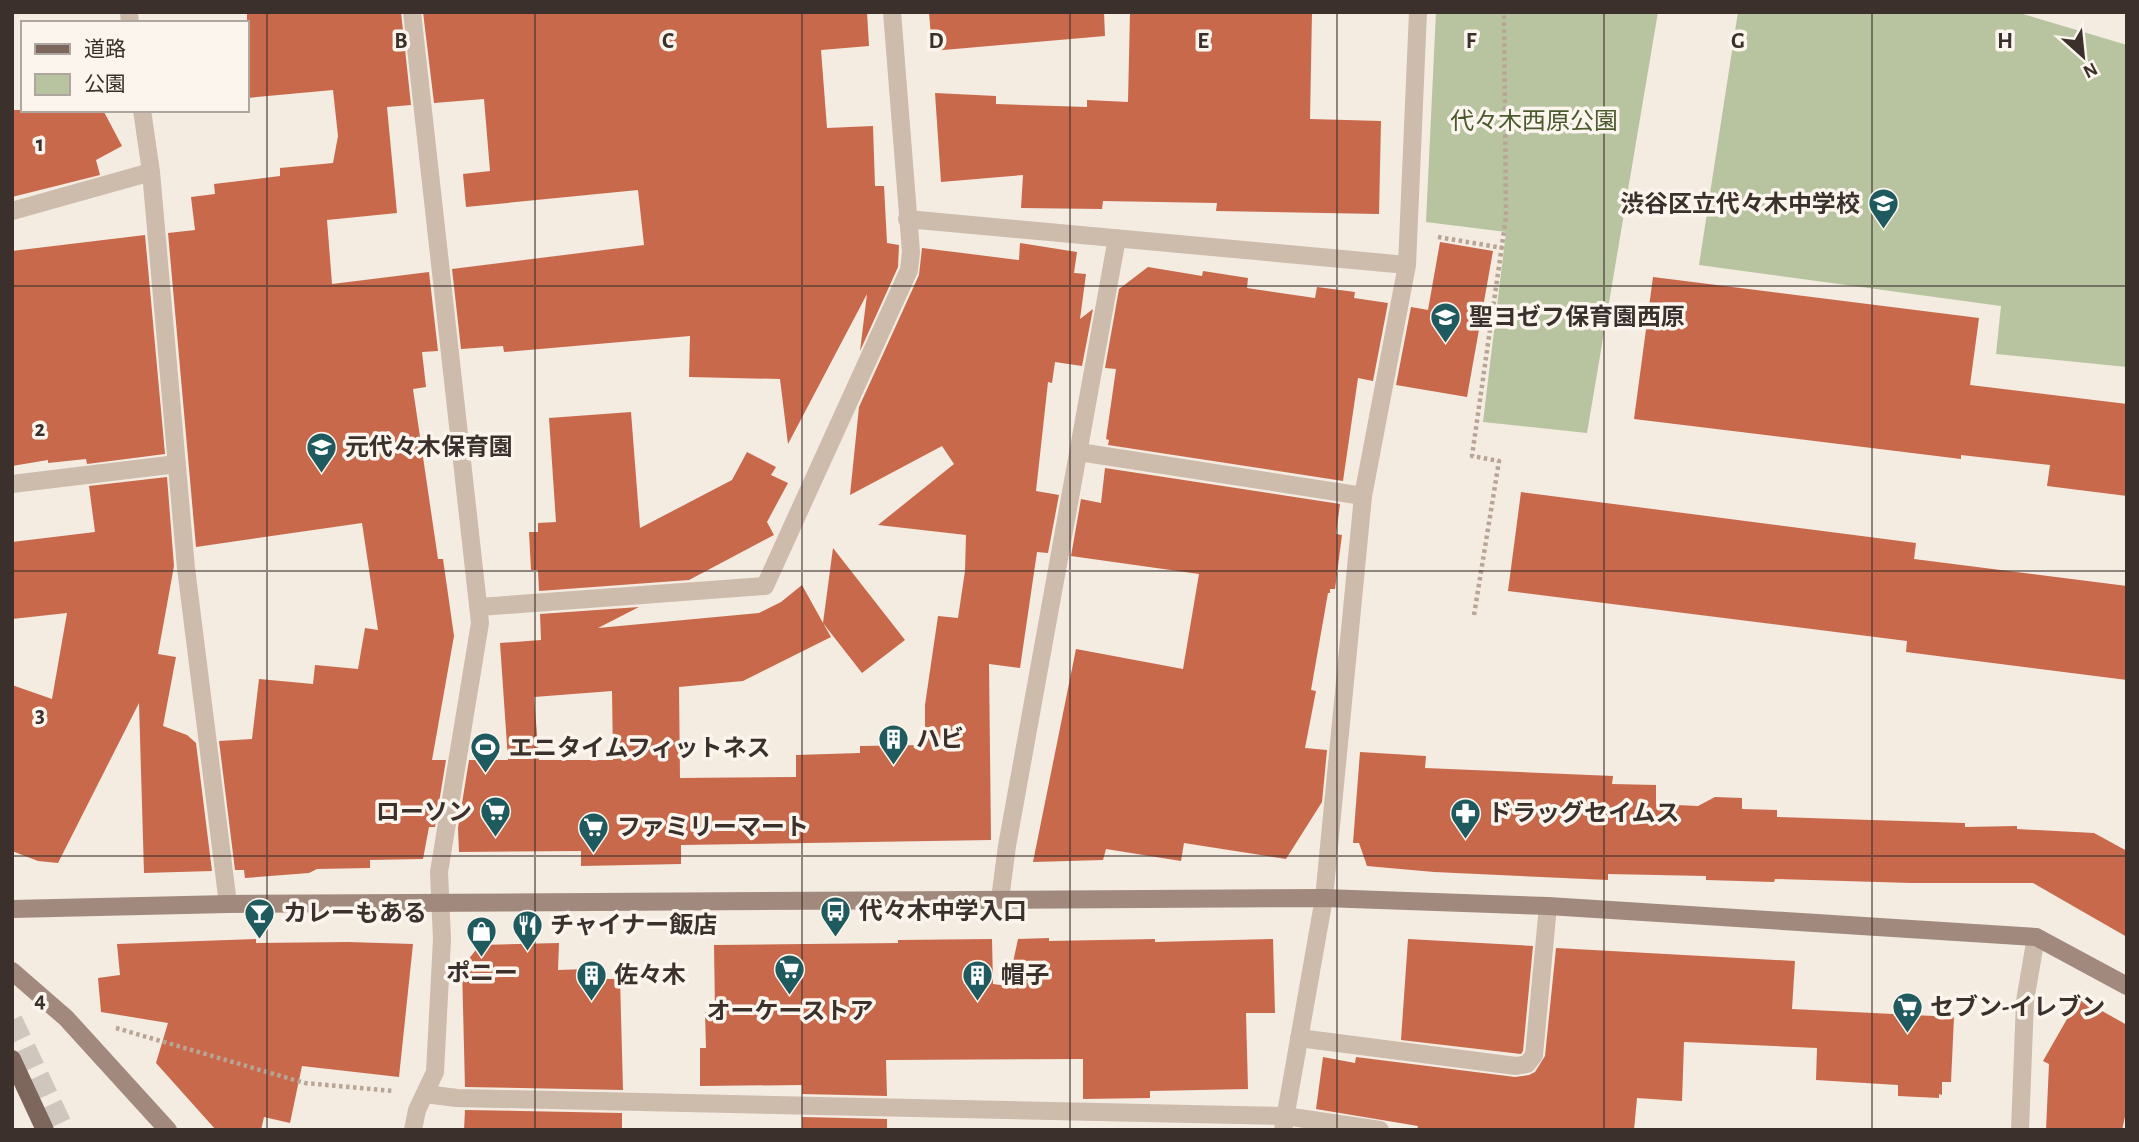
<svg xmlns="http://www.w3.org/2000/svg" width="2139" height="1142" font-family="'Alegreya Sans','Noto Sans JP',sans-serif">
<rect width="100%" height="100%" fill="#f4ebe1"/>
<path fill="#b8c4a0" d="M1436 12H1658L1587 433 1483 422 1506 232 1426 222Z
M1738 12H2016L2127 45V367L1996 354 2001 306 1699 265Z"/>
<path fill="#c8694b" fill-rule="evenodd" d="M247 12H401L411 105 387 107 397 213 327 220 332 284 429 272 438 351 422 352 426 387 413 389 438 559H443L454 636 432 760H446L435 827H429L423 859 370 860V868L317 869 309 873 245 878 244 870H235L219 741 252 739 259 679 313 684 315 665 358 669 365 628 378 630 362 523 196 547 168 233 195 230 191 197 215 194 214 184 280 176V168L333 163 338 136 333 90 247 98Z
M423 12H867L869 46 821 50 827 128 873 126 875 186H884L887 243 899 245 898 267 860 351 867 294 788 444 780 379 689 377 690 336 504 352 503 346 461 349 452 269 644 245 638 190 466 207 463 174 490 171 484 99 434 103Z
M929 12H1104L1105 36 932 51Z
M1130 12H1312L1310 119 1381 121 1379 214 1216 211 1217 203 1103 201 1102 209 1021 208 1023 175 941 182 935 93 996 96V104L1087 107V100L1128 102Z
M12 110H103L122 146 96 160 100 175 12 197Z
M145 235 165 454 87 464 86 459 48 463V460L12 466V251Z
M1440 242 1493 251 1467 397 1396 385 1411 307 1428 310Z
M1020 243 1077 252 1074 273 1086 274 1080 319 1093 309 1082 366 1055 362 1052 383 1048 382 1036 491 1059 495 1048 553 1037 552 1020 668 989 664 991 840 681 845V864L581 866V851L459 852 458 828 469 760H508L500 643 541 640 540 614 639 607 598 628 759 613 781 602 802 585 823 623 833 548 905 640 862 673 823 623 831 637 743 681 679 687 680 778 796 777V755L860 753V746L925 745V705L938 616 958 618 965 571 966 535 878 525 954 464 942 446 850 495 859 407 919 275 922 248 1019 260ZM612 691 613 760H539L534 697Z
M1148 267 1202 276 1203 271 1248 278 1247 288 1315 298 1317 287 1355 292 1354 298 1388 303 1373 381 1358 378 1343 481 1108 445 1109 440 1106 439 1116 369 1105 368 1119 289Z
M1653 277 1979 318 1970 385 2127 404V496L2047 486 2050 465 1961 455V459L1634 419Z
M631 412 640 528 732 480 747 452 776 467 771 475 788 483 767 522 774 535 689 580 539 591 538 570H531L529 532H538V523L556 522 549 418Z
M1105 468 1340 504 1336 534 1342 535 1335 589H1330V593H1328L1311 690 1316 691 1305 748 1327 750 1322 802 1286 859 1184 843 1181 861 1106 849 1103 860 1033 862 1076 649 1183 669 1199 574 1071 556 1081 499 1101 503Z
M167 477 174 566 158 654 176 657 163 726 187 735 196 743 212 871 144 873 139 703 58 863 38 861 12 851V685L52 699 67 613 12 619V542L95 532 89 486Z
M1521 492 1916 543 1914 559 2127 586V680L1906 652 1907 641 1508 591Z
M1360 752 1426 756 1425 768 1613 776 1612 784 1656 785V804L1698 806 1715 797 1742 798V809L1777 810V817L1965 823V827L2017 826V829L2094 833 2127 851V937L2033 883H1911L1775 879 1774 882 1706 880V876L1608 874V880L1434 872 1367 866 1359 843H1353Z
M1049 938V941L1155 939V942L1273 939 1275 1013H1246L1248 1089 1150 1091V1098L1083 1099V1059L886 1060 887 1096 802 1094V1085L700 1086V1048H706L705 1012H715L714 945 898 943V940L992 939 993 984 1008 986 1018 939Z
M256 939V943L348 942 413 944 399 1077 302 1066 290 1123 264 1117 261 1130H216L156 1063 168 1023 101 1012 98 978 120 975 117 944Z
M1408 939 1533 946 1523 1051 1521 1054 1401 1040Z
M559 943 558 970 587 969V979H620L623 1090 465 1087 462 967 480 945Z
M1556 948 1795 961 1792 1009 1954 1017 1951 1082H1942V1095L1939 1094V1098L1898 1096V1085L1816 1080 1817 1048 1684 1042 1682 1101 1637 1098 1634 1130H1417L1418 1126 1316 1109 1323 1057 1355 1063 1356 1057 1515 1077 1529 1075 1535 1072 1545 1056Z
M2079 998 2127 1025V1108L2122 1130H2046L2049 1064 2043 1061Z
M465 1110 622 1113V1130H464Z
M802 1117 887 1119V1130H802Z"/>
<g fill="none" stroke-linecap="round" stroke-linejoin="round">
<path stroke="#cfc6bd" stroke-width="21" stroke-dasharray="21 10" stroke-linecap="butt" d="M12 1020 64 1130"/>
<path stroke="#b9a596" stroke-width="4.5" stroke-dasharray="3.5 3.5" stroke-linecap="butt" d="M1438 237 1503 248
M1474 615 1499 461 1472 456 1506 217 1504 12
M116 1028 305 1083 393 1091"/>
<path stroke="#cdbbac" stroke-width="18" d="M1079 452 1363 496
M1299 1038 1516 1066 1527 1064 1534 1055 1548 906
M425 1094 457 1098 1285 1116 1380 1130"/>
<path stroke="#cdbbac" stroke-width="18" d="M129 12 130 23
M412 12 480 623 439 872 442 939 435 1072 417 1110 413 1130
M142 110 151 172 186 568 228 904
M12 211 151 172
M907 219 1407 265
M12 484 177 464
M479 607 765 586 909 270 911 252 892 12
M1000 899 1007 846 1117 238
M1283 1130 1324 898 1363 496 1407 265 1418 12
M2020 1130 2025 1001 2036 937"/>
<path stroke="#a18a7d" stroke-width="18" d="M12 909 228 904 1324 898 1548 906 2036 937 2127 986
M12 971 66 1018 168 1130"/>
<path stroke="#7d675c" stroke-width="18" d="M12 1059 45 1130"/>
</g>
<path fill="none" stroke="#3b302b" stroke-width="2" stroke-opacity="0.55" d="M267 12V1130M535 12V1130M802 12V1130M1070 12V1130M1337 12V1130M1604 12V1130M1872 12V1130M12 286H2127M12 571H2127M12 856H2127"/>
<defs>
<symbol id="school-pin" viewBox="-11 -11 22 30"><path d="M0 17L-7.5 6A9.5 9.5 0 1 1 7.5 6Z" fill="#1f5a5e" stroke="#fbf5ee"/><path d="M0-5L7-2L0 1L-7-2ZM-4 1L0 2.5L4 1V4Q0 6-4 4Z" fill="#fff"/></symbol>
<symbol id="building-pin" viewBox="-11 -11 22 30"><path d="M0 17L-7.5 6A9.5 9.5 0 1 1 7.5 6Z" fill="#1f5a5e" stroke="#fbf5ee"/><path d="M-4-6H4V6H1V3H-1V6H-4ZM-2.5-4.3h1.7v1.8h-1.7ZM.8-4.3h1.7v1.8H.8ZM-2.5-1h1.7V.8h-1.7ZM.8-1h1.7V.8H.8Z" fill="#fff"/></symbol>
<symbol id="stadium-pin" viewBox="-11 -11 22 30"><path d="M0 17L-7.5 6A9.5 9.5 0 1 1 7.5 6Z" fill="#1f5a5e" stroke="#fbf5ee"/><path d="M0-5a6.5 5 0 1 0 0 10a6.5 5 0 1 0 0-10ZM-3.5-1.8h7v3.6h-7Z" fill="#fff"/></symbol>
<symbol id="supermarket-pin" viewBox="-11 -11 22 30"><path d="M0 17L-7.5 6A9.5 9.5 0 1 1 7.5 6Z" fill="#1f5a5e" stroke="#fbf5ee"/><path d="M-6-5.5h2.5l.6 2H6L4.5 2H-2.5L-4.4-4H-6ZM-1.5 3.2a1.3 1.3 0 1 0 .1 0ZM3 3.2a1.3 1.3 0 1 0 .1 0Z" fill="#fff"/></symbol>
<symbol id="pharmacy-pin" viewBox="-11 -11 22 30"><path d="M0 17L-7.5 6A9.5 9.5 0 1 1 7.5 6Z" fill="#1f5a5e" stroke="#fbf5ee"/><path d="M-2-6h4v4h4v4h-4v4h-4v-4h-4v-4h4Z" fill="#fff"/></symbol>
<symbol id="bus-pin" viewBox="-11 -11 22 30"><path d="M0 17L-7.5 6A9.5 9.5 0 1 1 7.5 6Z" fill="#1f5a5e" stroke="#fbf5ee"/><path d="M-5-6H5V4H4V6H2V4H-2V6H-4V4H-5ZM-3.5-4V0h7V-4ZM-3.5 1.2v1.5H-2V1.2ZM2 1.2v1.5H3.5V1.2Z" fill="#fff"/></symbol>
<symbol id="bar-pin" viewBox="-11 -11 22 30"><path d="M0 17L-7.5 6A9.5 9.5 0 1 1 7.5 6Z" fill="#1f5a5e" stroke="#fbf5ee"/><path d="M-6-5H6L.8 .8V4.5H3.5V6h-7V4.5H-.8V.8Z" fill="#fff"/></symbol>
<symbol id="restaurant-pin" viewBox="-11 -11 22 30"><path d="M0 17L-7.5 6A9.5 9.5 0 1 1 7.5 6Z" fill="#1f5a5e" stroke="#fbf5ee"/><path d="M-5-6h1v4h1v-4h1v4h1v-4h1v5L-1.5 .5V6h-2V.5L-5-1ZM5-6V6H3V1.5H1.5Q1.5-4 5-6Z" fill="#fff"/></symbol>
<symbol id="shop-pin" viewBox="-11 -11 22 30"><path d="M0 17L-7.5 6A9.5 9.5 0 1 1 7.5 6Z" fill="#1f5a5e" stroke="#fbf5ee"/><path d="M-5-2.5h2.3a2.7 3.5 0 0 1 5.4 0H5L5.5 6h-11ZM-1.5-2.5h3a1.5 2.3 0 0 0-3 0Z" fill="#fff"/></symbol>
</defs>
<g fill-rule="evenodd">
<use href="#school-pin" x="1866" y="186" width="35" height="47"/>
<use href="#school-pin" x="1428" y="300" width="35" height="47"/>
<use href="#school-pin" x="304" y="430" width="35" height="47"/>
<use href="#building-pin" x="876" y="722" width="35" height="47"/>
<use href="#stadium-pin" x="468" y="730" width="35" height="47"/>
<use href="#supermarket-pin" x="478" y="794" width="35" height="47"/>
<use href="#pharmacy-pin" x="1448" y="796" width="35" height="47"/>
<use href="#supermarket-pin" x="576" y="810" width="35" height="47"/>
<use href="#bus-pin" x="818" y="894" width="35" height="47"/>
<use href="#bar-pin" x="242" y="896" width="35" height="47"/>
<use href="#restaurant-pin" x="510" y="908" width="35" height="47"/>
<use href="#shop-pin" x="464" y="914" width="35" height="47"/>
<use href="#supermarket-pin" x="772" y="952" width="35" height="47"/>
<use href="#building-pin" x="574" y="958" width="35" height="47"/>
<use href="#building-pin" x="960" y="958" width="35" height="47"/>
<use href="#supermarket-pin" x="1890" y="990" width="35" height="47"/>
</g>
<g text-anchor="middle" stroke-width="7" stroke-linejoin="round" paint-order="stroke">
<g font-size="24" fill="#4a5a2e" stroke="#fbf5ee">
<text x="1534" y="129">代々木西原公園</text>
</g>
<g font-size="24" font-weight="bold" fill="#3b302b" stroke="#fbf5ee" text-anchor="start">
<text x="1860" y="212" text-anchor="end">渋谷区立代々木中学校</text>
<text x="1469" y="325">聖ヨゼフ保育園西原</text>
<text x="345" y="455">元代々木保育園</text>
<text x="916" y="747">ハビ</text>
<text x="509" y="756">エニタイムフィットネス</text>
<text x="472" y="820" text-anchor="end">ローソン</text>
<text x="1488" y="821">ドラッグセイムス</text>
<text x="617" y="835">ファミリーマート</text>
<text x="859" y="919">代々木中学入口</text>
<text x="283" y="921">カレーもある</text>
<text x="550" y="933">チャイナー飯店</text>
<text x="482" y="981" text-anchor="middle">ポニー</text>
<text x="614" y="983">佐々木</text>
<text x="1001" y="983">帽子</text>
<text x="1930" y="1015">セブン-イレブン</text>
<text x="790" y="1019" text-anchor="middle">オーケーストア</text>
</g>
</g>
<g font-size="23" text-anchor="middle" font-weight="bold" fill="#3b302b" stroke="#fbf5ee" stroke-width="7" stroke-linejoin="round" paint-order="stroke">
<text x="401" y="48">B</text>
<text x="668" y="48">C</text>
<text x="936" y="48">D</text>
<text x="1203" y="48">E</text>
<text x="1471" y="48">F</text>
<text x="1738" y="48">G</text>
<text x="2005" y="48">H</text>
<text x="40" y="151">1</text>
<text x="40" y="436">2</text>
<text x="40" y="722">3</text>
<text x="40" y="1007">4</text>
</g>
<rect width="2139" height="1142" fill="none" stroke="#3b302b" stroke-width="28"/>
<rect x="21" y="21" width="228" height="91" fill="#fbf5ee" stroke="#aea6a0" stroke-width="2"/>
<rect x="35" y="44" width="35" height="10" fill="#7d675c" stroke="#aea6a0" stroke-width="2"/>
<text x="84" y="56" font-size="21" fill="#3b302b">道路</text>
<rect x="35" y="74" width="35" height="21" fill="#b8c4a0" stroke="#aea6a0" stroke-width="2"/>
<text x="84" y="91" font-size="21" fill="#3b302b">公園</text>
<g transform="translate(2083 56) rotate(153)" stroke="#fbf5ee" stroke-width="5" paint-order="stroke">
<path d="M0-5L12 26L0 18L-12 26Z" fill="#3b302b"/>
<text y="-10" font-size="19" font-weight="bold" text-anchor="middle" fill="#3b302b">N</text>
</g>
</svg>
